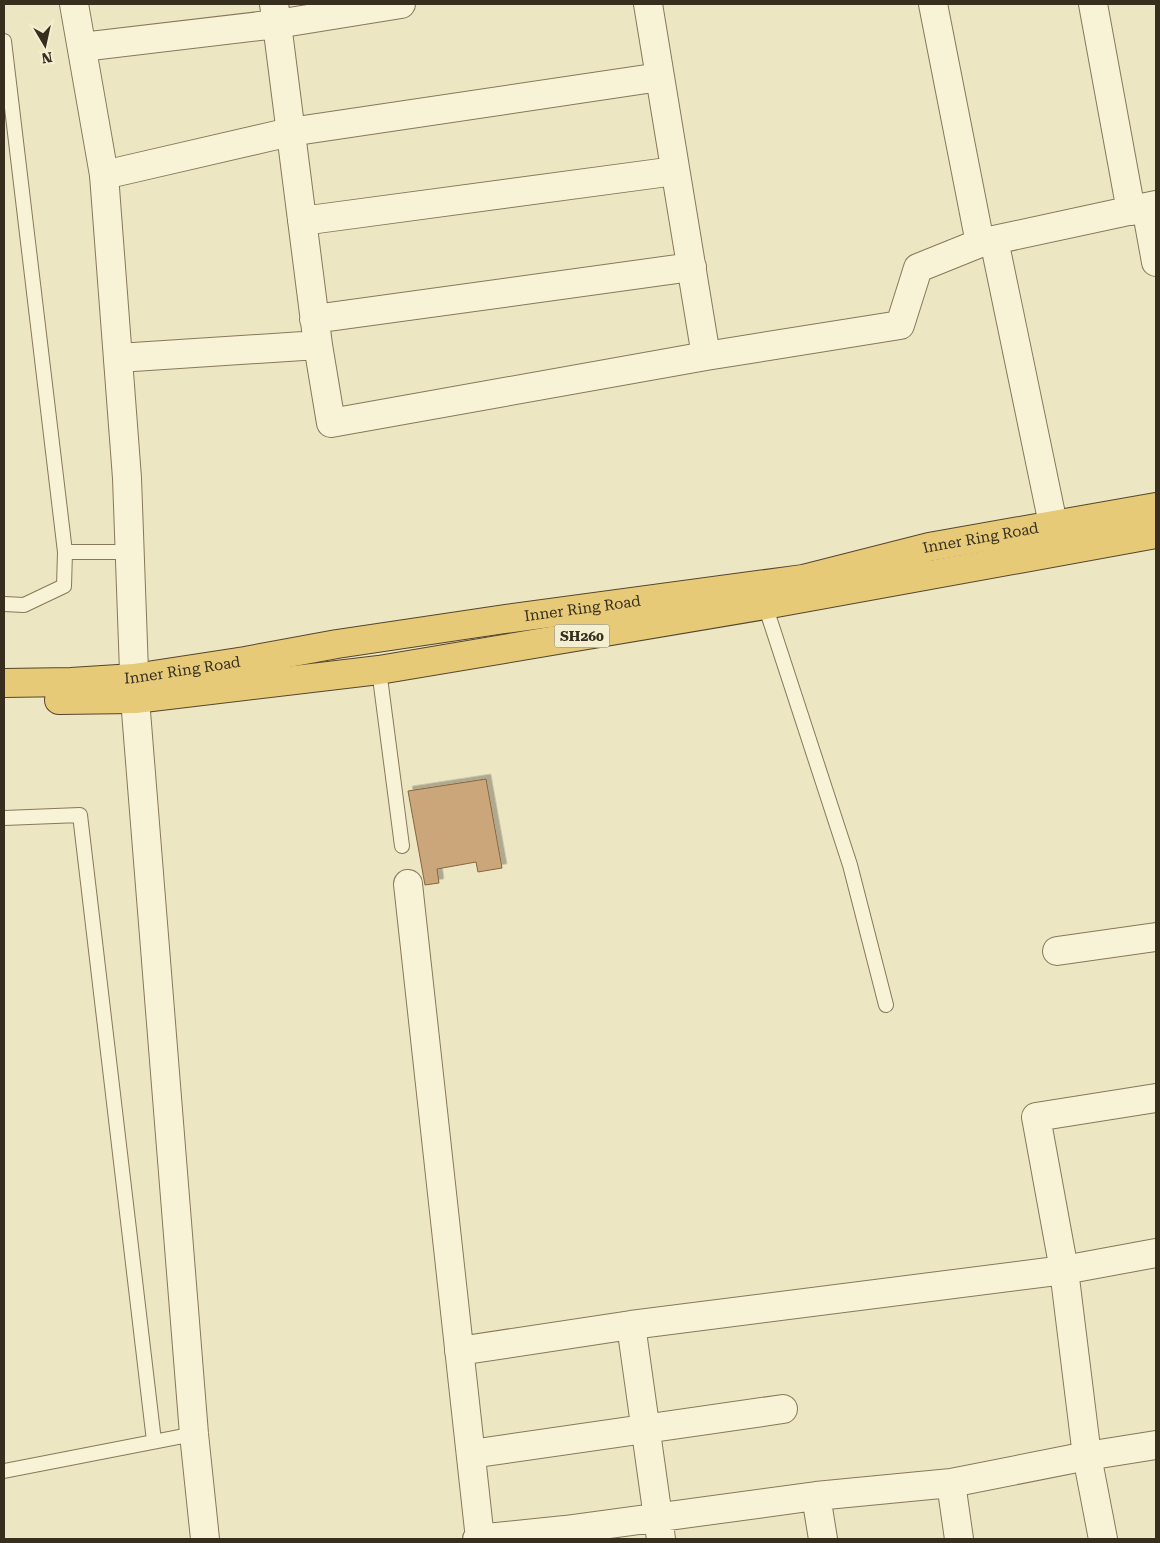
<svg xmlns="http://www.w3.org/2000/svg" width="1160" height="1543" font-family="'Roboto Serif',serif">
<defs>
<filter id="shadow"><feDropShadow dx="4.5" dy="-4.5" stdDeviation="0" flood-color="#0004"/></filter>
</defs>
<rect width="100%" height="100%" fill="#ede6c3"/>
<path fill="#caa67a" stroke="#866541" filter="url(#shadow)" d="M486 779 502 868 478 872 476 862 437 869 439 883 425 885 408 791Z"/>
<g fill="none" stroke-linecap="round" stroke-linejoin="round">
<defs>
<path id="service" d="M4 41 65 552 64 586 24 605 4 604
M65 552H129
M765 605 850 865 886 1005
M379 670 402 846
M4 818 80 815 154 1441
M4 1471 194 1434"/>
<path id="minor" d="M648 4 706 356 900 325 918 268 980 243
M933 4 980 243 1156 205
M1093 4 1131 211
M82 47 277 24 274 4
M104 175 290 132 660 77
M1146 207 1156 262
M302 221 675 171
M994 240 1053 524
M314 319 692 267
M318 345 331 423 706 356
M118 358 318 345 277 24 401 4
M408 884 480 1539
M1057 951 1156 937
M1156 1098 1036 1117 1064 1270 1087 1456 1156 1445
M631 1325 661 1539
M459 1351 631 1325 1064 1270 1156 1253
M471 1454 783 1409
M951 1483 959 1539
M816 1496 823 1539
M477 1539 565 1530 816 1496 951 1483 1087 1456 1103 1539"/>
<path id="tertiary" d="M74 4 104 175 127 478 135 699 194 1434 205 1539"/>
<g id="trunk">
<path id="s1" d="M4 683 71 682 134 678 245 661 337 644 505 619 803 579 929 547 1156 507"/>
<path d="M59 700 135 699 379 670 765 605 1156 534"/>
</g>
</defs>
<use href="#service" stroke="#87785a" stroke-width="16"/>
<use href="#minor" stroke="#87785a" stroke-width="30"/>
<use href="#tertiary" stroke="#87785a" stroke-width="30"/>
<use href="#trunk" stroke="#55452e" stroke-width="30"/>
<use href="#service" stroke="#f8f2d6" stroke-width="14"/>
<use href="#minor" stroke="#f8f2d6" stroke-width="28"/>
<use href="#tertiary" stroke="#f8f2d6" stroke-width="28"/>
<use href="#trunk" stroke="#e6ca78" stroke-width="28"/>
</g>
<g text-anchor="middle" stroke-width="5" stroke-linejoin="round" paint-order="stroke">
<rect fill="#f5efd2" stroke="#706854" stroke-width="1" x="554.5" y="624.5" width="55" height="23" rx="4"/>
<g font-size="14" font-weight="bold" fill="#372e1e">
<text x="582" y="641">SH260</text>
</g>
<g font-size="15" fill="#372e1e" stroke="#f5efd2">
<text dy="5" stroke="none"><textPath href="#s1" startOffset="989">Inner Ring Road</textPath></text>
<text dy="5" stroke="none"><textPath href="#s1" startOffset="584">Inner Ring Road</textPath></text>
<text dy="5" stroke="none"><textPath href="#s1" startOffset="179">Inner Ring Road</textPath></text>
</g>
</g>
<rect width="1160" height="1543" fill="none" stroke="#372e1e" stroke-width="10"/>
<g transform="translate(45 45) rotate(171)" stroke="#f5efd2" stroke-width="4" paint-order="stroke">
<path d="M0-4L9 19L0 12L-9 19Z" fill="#372e1e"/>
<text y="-8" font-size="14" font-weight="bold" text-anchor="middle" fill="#372e1e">N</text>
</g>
</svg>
